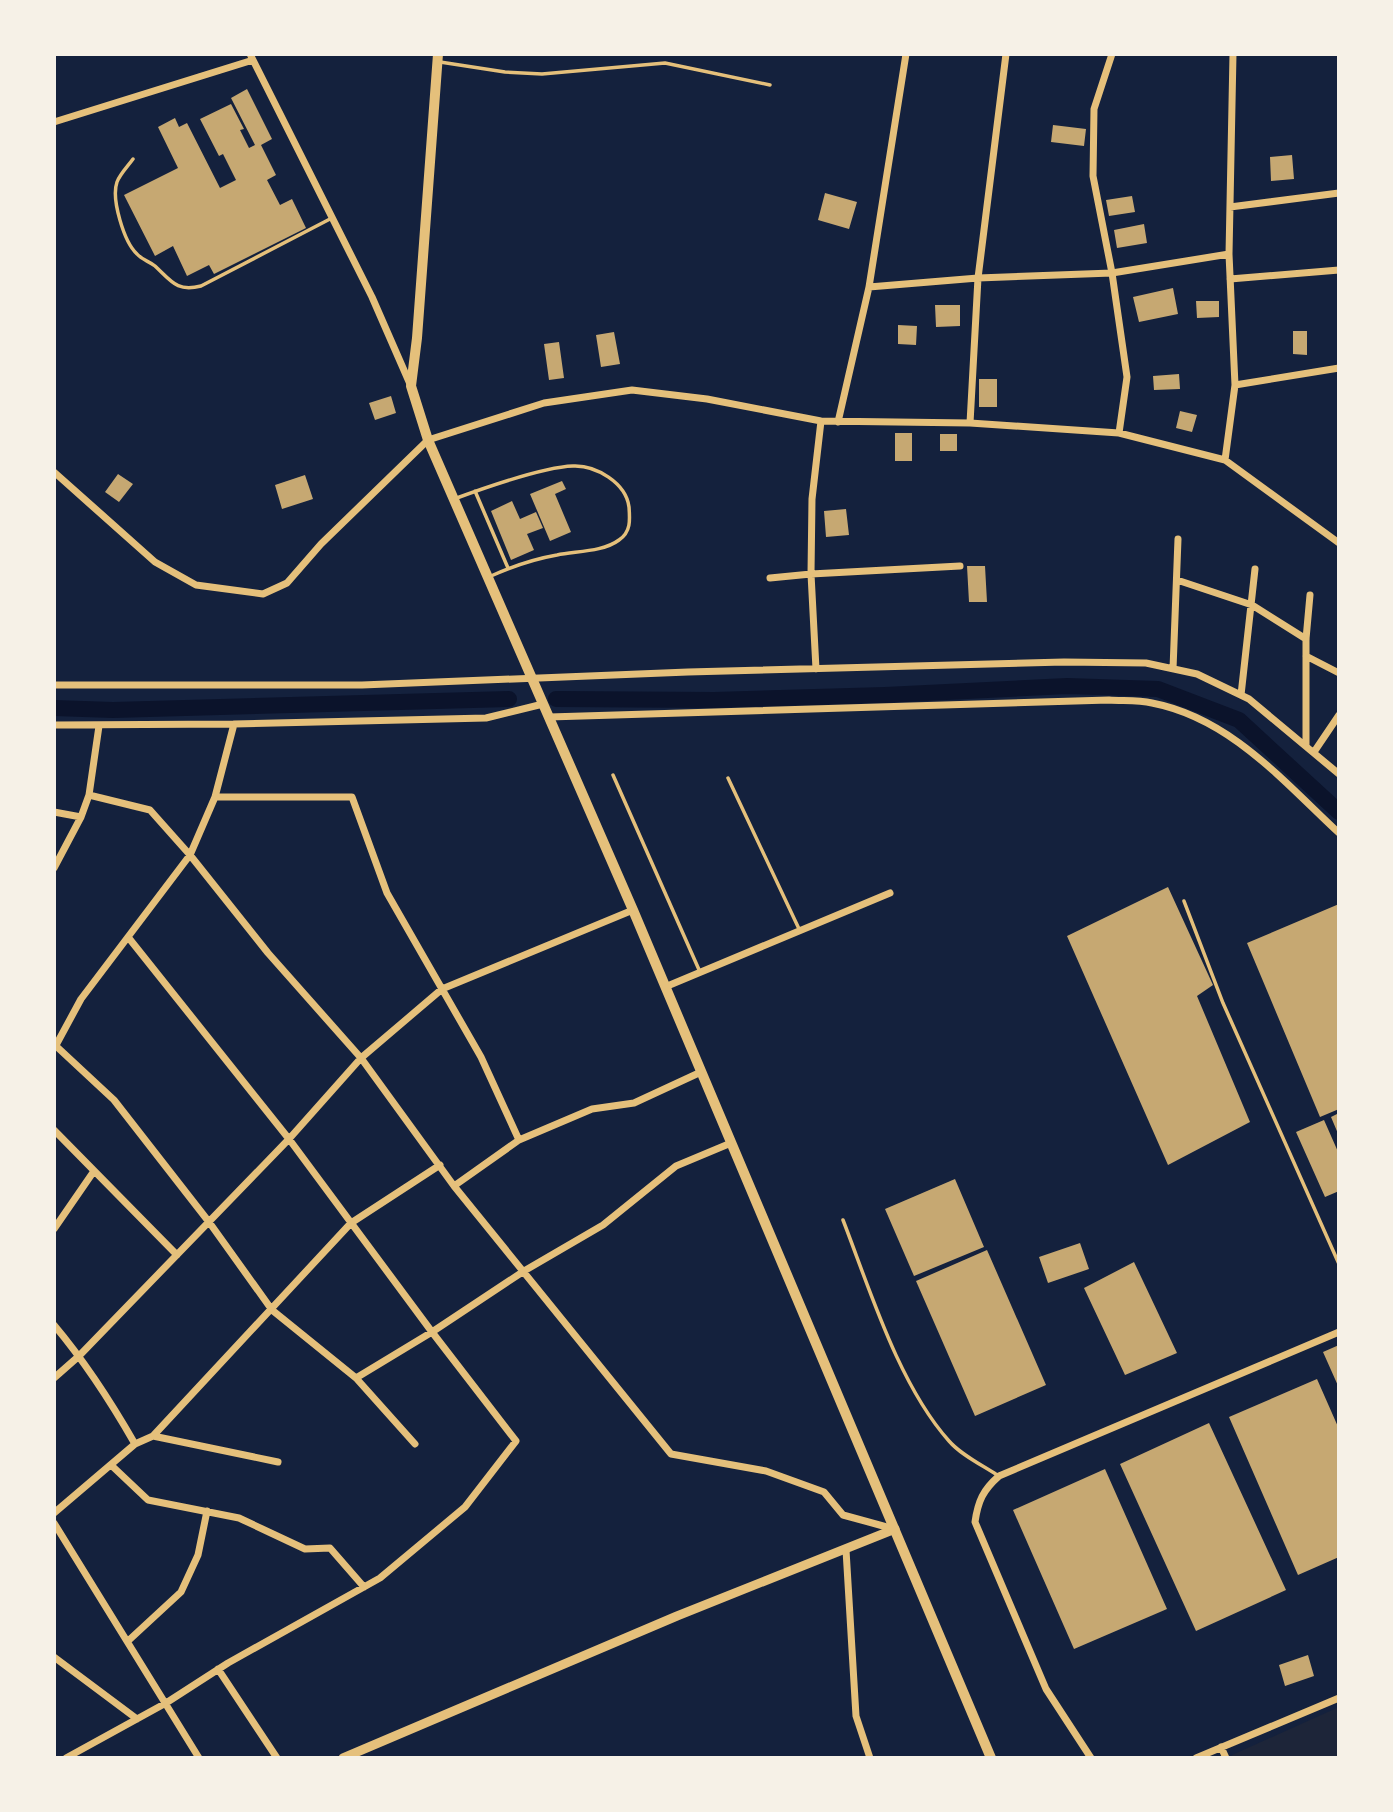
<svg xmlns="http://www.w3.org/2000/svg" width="1393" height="1812" font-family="'Fira Sans Condensed',sans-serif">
<rect width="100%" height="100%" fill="#14213d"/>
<path fill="#1d2539" d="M1339 1707V1758H1233L1232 1755Z"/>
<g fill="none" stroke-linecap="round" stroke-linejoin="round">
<path stroke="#0b132b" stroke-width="16" d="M556 699 714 700 885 695 1067 686 1158 689 1239 720 1339 812
M54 708 113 710 509 699"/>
</g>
<path fill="#c6a872" d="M247 89 272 139 261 145 276 175 267 180 280 205 292 199 306 228 214 274 209 265 187 276 173 246 155 256 124 195 178 168 158 127 175 118 179 127 187 123 220 188 236 180 223 154 219 156 200 119 231 104 244 129 240 130 249 148 255 145 231 98Z
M1053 125 1086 129 1084 146 1051 142Z
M1292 155 1294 179 1271 181 1270 157Z
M825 193 857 202 849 229 818 220Z
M1132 196 1135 212 1109 216 1106 200Z
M1144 224 1147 243 1117 248 1114 230Z
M1173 288 1178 314 1139 322 1133 297Z
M1196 301H1219V317L1197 318Z
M935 305H960V326L936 327Z
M898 325 917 326 916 345 898 344Z
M1293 331H1307V355L1293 354Z
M614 332 620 364 601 367 596 335Z
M559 342 564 378 549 380 544 344Z
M1179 374 1180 389 1154 390 1153 376Z
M979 379H997V407H979Z
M391 396 396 413 375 420 369 403Z
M1180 411 1197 415 1192 432 1176 428Z
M895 433H912V461H895Z
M940 434H957V451H940Z
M118 474 133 484 119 502 105 492Z
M305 475 313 499 282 509 275 485Z
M562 481 566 489 555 494 571 532 550 541 530 494Z
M512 501 520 519 536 512 543 528 527 534 534 550 511 560 491 511Z
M846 509 849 535 826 537 824 511Z
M967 566H985L987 602H969Z
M1168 887 1213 985 1197 996 1250 1122 1168 1165 1067 936Z
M1339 904V1109L1320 1117 1247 943Z
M1339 1113V1136L1331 1117Z
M1324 1120 1339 1154V1191L1325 1197 1296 1132Z
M955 1179 984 1247 914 1276 885 1209Z
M1080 1243 1089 1269 1048 1283 1039 1257Z
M987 1250 1046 1385 975 1416 916 1281Z
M1134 1262 1177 1353 1125 1375 1084 1288Z
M1339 1345V1388L1323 1352Z
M1317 1379 1339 1429V1557L1298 1575 1229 1417Z
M1209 1423 1286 1590 1196 1631 1120 1464Z
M1105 1469 1167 1609 1074 1649 1013 1510Z
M1308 1655 1314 1676 1285 1686 1279 1665Z"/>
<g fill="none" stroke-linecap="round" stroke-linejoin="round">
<path stroke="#e5c07b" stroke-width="3.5" d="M440 62 505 72 542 74 665 63 770 85
M133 159C128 166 120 174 117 182 111 199 124 242 137 254 142 260 149 261 155 266 172 282 177 292 201 286L330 219
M475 491 508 568
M454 499C484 488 542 467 573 466 596 465 626 483 629 507 630 520 631 532 619 540 603 552 576 551 557 555 534 559 511 567 491 576
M613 775 700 972
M728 778 800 931
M1184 901 1223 1003 1339 1264
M843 1220C870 1290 899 1385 949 1441 961 1455 982 1465 997 1475"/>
<path stroke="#e5c07b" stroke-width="7" d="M250 54 372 297 410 384
M1112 54 1094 109 1093 176 1112 273 1127 377 1119 433
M54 122 253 60
M1230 207 1339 193
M1230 279 1339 270
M869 287 978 278 1112 273 1229 254
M1235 385 1339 368
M838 422 869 287 906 54
M970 423 978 278 1006 54
M1225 460 1235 385 1229 254 1233 54
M54 472 155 562 196 585 263 594 287 583 321 544 428 440 544 403 632 390 707 399 821 421 970 423 1119 433 1225 460 1339 543
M770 578 811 574 960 566
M1177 580 1252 605 1306 639
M1306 656 1339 673
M816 669 811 574 812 499 821 421
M1173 669 1178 539
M54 685H362L688 672 1064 662 1146 663 1197 674 1249 699 1339 774
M1241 695 1255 569
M549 717 1109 700C1123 701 1138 700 1152 703 1230 718 1283 781 1339 833
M54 725 234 724 486 718 543 704
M1306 746V639L1310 595
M1314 752 1339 715
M89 795 150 810 190 855 268 953 361 1058 454 1186 671 1454 766 1471 824 1492 843 1515 894 1529
M215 797H352L387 893 481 1057 519 1140
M54 812 81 817
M54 868 81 817 89 795 99 726
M665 987 890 893
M56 1046 114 1100 209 1222 272 1310 356 1378 415 1444
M55 1047 81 999 190 855 215 797 234 724
M54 1130 177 1255
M454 1186 519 1140 592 1109 634 1103 701 1072
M54 1229 94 1171
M54 1325C86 1363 111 1402 135 1444
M54 1378 79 1356 289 1139 361 1058 442 989 633 910
M356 1378 432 1332 524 1271 603 1225 676 1166 731 1143
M153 1436 278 1462
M111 1465 148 1500 239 1518 305 1549 330 1548 364 1587
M54 1513 135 1444 153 1436 351 1223 440 1165
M54 1523 199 1758
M846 1550 856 1716 870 1758
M128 1641 181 1592 198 1555 207 1511
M54 1657 137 1719
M218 1669 277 1758
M1221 1747 1226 1758
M66 1758 166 1703 228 1663 380 1578 465 1507 516 1441 432 1332 289 1139 128 937
M1091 1758 1046 1689 975 1522C978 1501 983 1490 999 1476L1339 1332
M1196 1758 1339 1698"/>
<path stroke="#e5c07b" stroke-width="9" d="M343 1758 677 1616 895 1529"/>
<path stroke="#e5c07b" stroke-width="10" d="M438 54 417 338 411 386 428 440 633 910 991 1758"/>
</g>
<rect width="1393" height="1812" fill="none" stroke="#f6f1e7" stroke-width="112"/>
</svg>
